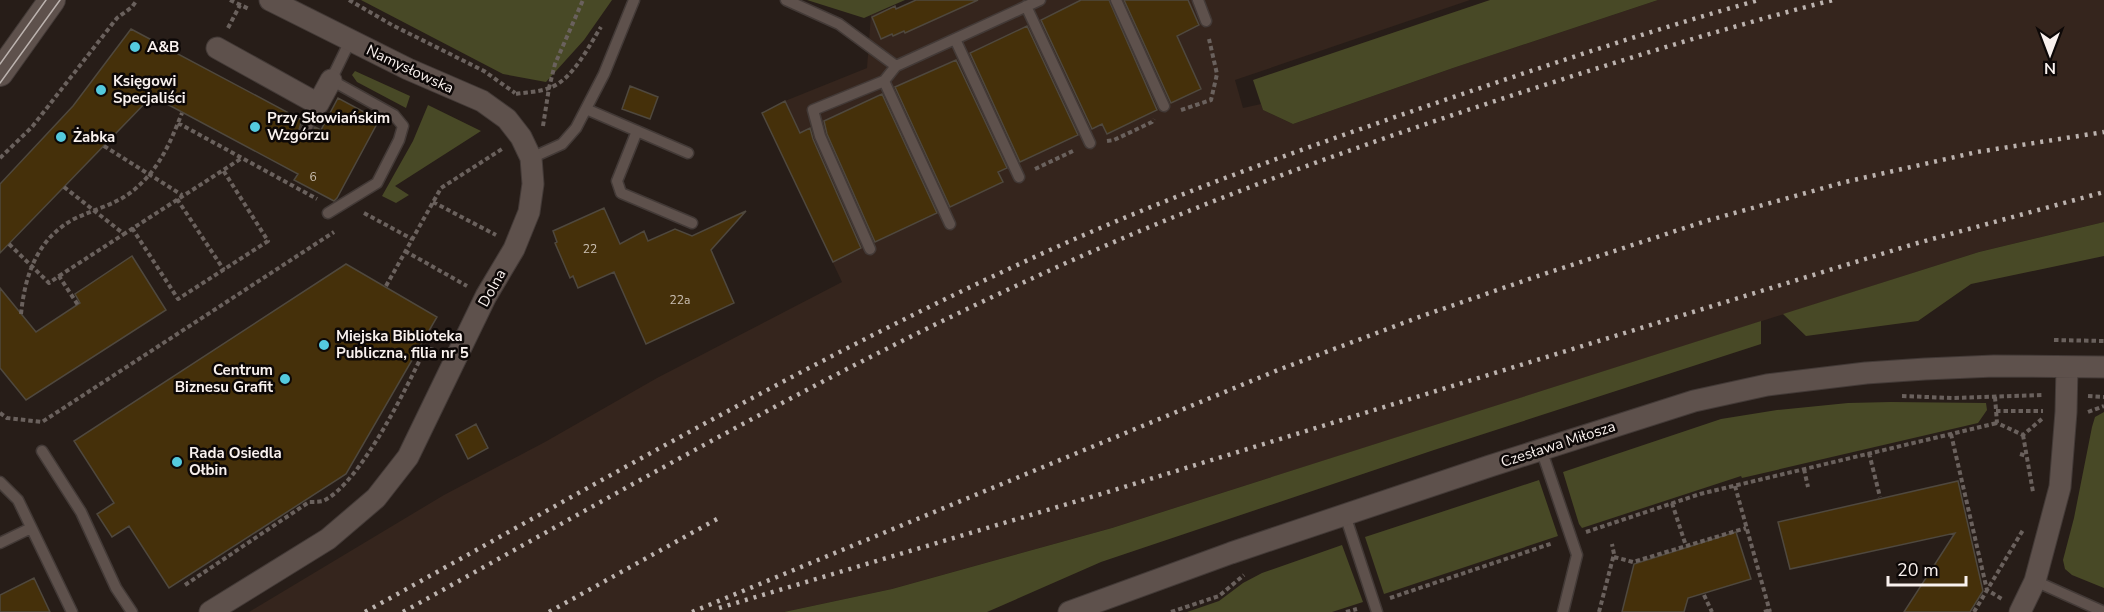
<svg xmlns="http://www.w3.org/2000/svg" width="2104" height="612" font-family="'Nunito Sans',sans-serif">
<rect width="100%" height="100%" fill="#271d18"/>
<path fill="#35251d" d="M916 0H1470L1235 80 1243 108 1261 104 1263 110 1293 124 1453 68 1658 0H2104V222L1979 252 1112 528 892 589 784 612H249L444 495 545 442 657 378 842 282 762 113 785 101 867 68 871 15 895 6 896 9Z"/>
<path fill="#484926" d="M361 0H612L584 40 546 82 503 74Z
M807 0H905L864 18Z
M1490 0H1658L1453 68 1293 124 1263 110 1253 80Z
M355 71 410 96 406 108 357 82 352 75Z
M428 105 481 131 395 186 409 195 396 203 382 196 413 141Z
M2104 222V256L1971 284 1918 321 1806 336 1783 314 1979 252Z
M1761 321V344L1434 450 1101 562 987 612H784L892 589 1112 528Z
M1891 402 1986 403 1987 410 1978 423 1742 478 1741 476 1582 528 1579 524 1563 472 1721 419 1777 410 1848 403Z
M2104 412V588L2072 575 2065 569 2063 560 2074 518 2092 427 2095 417Z
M1539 480 1558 536 1384 594 1365 537Z
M1342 545 1363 602 1332 612H1187L1219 601 1243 583 1262 573Z"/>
<path fill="#45300a" stroke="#4f483e" stroke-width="1.5" d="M916 0H978L905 33 904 31 893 36 892 34 881 39 872 17 895 6 896 9Z
M1081 0H1109L1157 110 1107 134 1102 124 1092 129 1041 20Z
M1124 0H1188L1199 25 1177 36 1201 89 1171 103Z
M1027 26 1078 135 1020 162 970 53Z
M131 29 302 120 299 130 303 136 311 135 315 127 321 130 338 98 379 120 337 198 334 201 294 180 298 174 152 96 0 253V184L73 106Z
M956 60 1007 168 998 172 1003 182 950 207 895 87Z
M630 86 658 97 650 119 622 109Z
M882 94 937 213 875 242 827 134 824 121Z
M785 101 800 133 810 128 813 139 861 248 833 262 762 113Z
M604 208 620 244 644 231 648 241 675 229 692 236 746 211 711 250 734 303 646 344 614 272 578 288 573 276 570 278 555 243 557 242 553 231Z
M132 256 166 310 26 400 0 368V288L36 332 80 303 75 294Z
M346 264 437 317 346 474 169 588 129 526 112 537 97 514 114 503 74 441Z
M476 424 488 448 468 459 456 435Z
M1958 481 1983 591 1970 612H1904L1955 533 1790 569 1778 522Z
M1736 532 1751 579 1688 598 1684 612H1622L1634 564Z
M34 578 50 612H0V595Z"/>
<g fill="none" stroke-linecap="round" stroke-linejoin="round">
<defs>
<path id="service" d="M786 0 839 24 896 66 1040 0
M1116 0 1164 106
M1198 0 1206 21
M1026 6 1090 143
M955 39 1019 177
M884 81 950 224
M586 109 688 153
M306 129 318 104
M637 131 617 181 621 193 692 223
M531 158 562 144 576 128 604 74 634 0
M328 213 377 183 399 140 403 126 394 115 331 80 350 41
M870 249 820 136 813 110 884 81 896 66
M1541 449 1577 555 1563 612
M42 451 81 512 116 588 132 612
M0 482 18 500 72 612
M1345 515 1377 612
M0 543 31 528
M2035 581 2104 612"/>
<path id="minor" d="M217 48 318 104 331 80
M210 612 328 539 376 498 408 457 486 296 514 249 529 212 533 184 531 158 521 137 507 119 482 101 408 69 270 0
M1069 612 1231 553 1490 466 1694 401 1767 385 1866 373 1925 369 1994 366 2104 367
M2020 612 2035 581 2060 487 2066 412 2067 367"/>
<path id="tertiary" d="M0 73 52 0"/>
</defs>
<use href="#service" stroke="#433a37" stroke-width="13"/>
<use href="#minor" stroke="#433a37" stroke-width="23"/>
<use href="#tertiary" stroke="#433a37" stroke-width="28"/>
<path stroke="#6a615d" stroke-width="4" stroke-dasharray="4.5 3" stroke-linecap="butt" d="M230 0 249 9
M349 0 392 25 484 71 515 93
M228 28 240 5
M516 94C527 92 539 92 549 88 573 80 588 47 601 27
M1181 110 1211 100 1217 74 1209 39
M178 123 317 199
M543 126 549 88 555 64 583 0
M1107 141 1114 140 1152 122 1154 119
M104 146 182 195
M0 158 32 127 117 18 132 7 137 0
M1035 169 1075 150
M64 187 124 234 242 158
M177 199 224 270
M433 202 496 235
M364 213 412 239
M132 228 178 299 268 241 223 170
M9 244 49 283 59 276 78 305
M405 251 467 286
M59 276 124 234
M386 286 441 188 502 149
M21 314C25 274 38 237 76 218 95 209 117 204 134 190 160 168 170 143 182 113
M2054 340 2104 341
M1902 396 1952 398 2044 395
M2088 396 2104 397
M1995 397 1997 423 2023 435 2043 418
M1996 411H2043
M2088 412 2104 406
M0 413 7 418 42 422 334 232
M1951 434 1987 590 2002 599
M2023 435 2033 492
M1869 453 1880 497
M2020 454 2027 456
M1804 469 1808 487
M1735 486 1770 612
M1672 503 1686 546
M1586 532 1700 494 1997 423
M1614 557 1633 562 1746 528
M185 585 309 502C314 502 318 502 323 501 360 484 407 387 425 349H434
M1704 595 1712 612
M1390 598 1553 543
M1171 612 1219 596 1244 575
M1346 612 1357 609
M1599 612 1614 554 1612 544
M1764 612 1770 610
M1974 612 2023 530"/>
<use href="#service" stroke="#5e514c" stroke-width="10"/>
<use href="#minor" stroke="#5e514c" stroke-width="21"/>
<use href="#tertiary" stroke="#5e514c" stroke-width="26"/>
<path stroke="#bcb3af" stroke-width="1.5" d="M0 64 46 0
M0 83 60 0"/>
<path stroke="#bcb3af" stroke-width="4.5" stroke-dasharray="3 6" stroke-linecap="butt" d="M719 608 1111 491 1914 244 2104 192
M365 612C591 487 815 356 1050 250 1174 194 1302 149 1430 105 1539 68 1648 31 1759 0
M403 612C618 493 831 369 1055 268 1209 198 1371 141 1532 89 1632 57 1731 26 1833 0
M549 612 717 519
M692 612 1278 370 1422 316 1538 276 1706 221 1845 182 1977 152 2104 132"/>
</g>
<g fill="#54cade" stroke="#0d0807" stroke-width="2">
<circle cx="135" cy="47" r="6"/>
<circle cx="101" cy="90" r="6"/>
<circle cx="255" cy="127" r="6"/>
<circle cx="61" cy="137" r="6"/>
<circle cx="324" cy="345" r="6"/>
<circle cx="285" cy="379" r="6"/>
<circle cx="177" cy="462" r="6"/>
</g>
<g text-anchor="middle" stroke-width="5" stroke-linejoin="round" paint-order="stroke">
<g font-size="12" fill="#ccc1b5">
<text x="313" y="181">6</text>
<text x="590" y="253">22</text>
<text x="680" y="304">22a</text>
</g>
<g font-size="15" font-weight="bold" fill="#f9f1ee" stroke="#0d0807" text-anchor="start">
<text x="147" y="52">A&amp;B</text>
<text x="113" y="86">Księgowi<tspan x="113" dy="17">Specjaliści</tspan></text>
<text x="267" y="123">Przy Słowiańskim<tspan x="267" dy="17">Wzgórzu</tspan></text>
<text x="73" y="142">Żabka</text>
<text x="336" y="341">Miejska Biblioteka<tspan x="336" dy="17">Publiczna, filia nr 5</tspan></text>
<text x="273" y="375" text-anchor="end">Centrum<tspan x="273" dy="17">Biznesu Grafit</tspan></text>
<text x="189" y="458">Rada Osiedla<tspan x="189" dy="17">Ołbin</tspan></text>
</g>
<g font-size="15" fill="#f9f1ee" stroke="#0d0807">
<text transform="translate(410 69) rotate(25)" y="5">Namysłowska</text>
<text transform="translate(492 288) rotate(-61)" y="5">Dolna</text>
<text transform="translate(1558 444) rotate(-18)" y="5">Czesława Miłosza</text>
</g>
</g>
<g transform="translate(2050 54) rotate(180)" stroke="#0d0807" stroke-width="4.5" paint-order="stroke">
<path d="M0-4.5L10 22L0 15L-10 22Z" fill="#f9f1ee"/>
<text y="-9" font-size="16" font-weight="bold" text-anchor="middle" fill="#f9f1ee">N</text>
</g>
<path d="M1888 576v9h78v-9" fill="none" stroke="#f9f1ee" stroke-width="3"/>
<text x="1897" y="576" font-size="18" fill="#f9f1ee" stroke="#0d0807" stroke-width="4.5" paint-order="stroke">20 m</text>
</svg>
